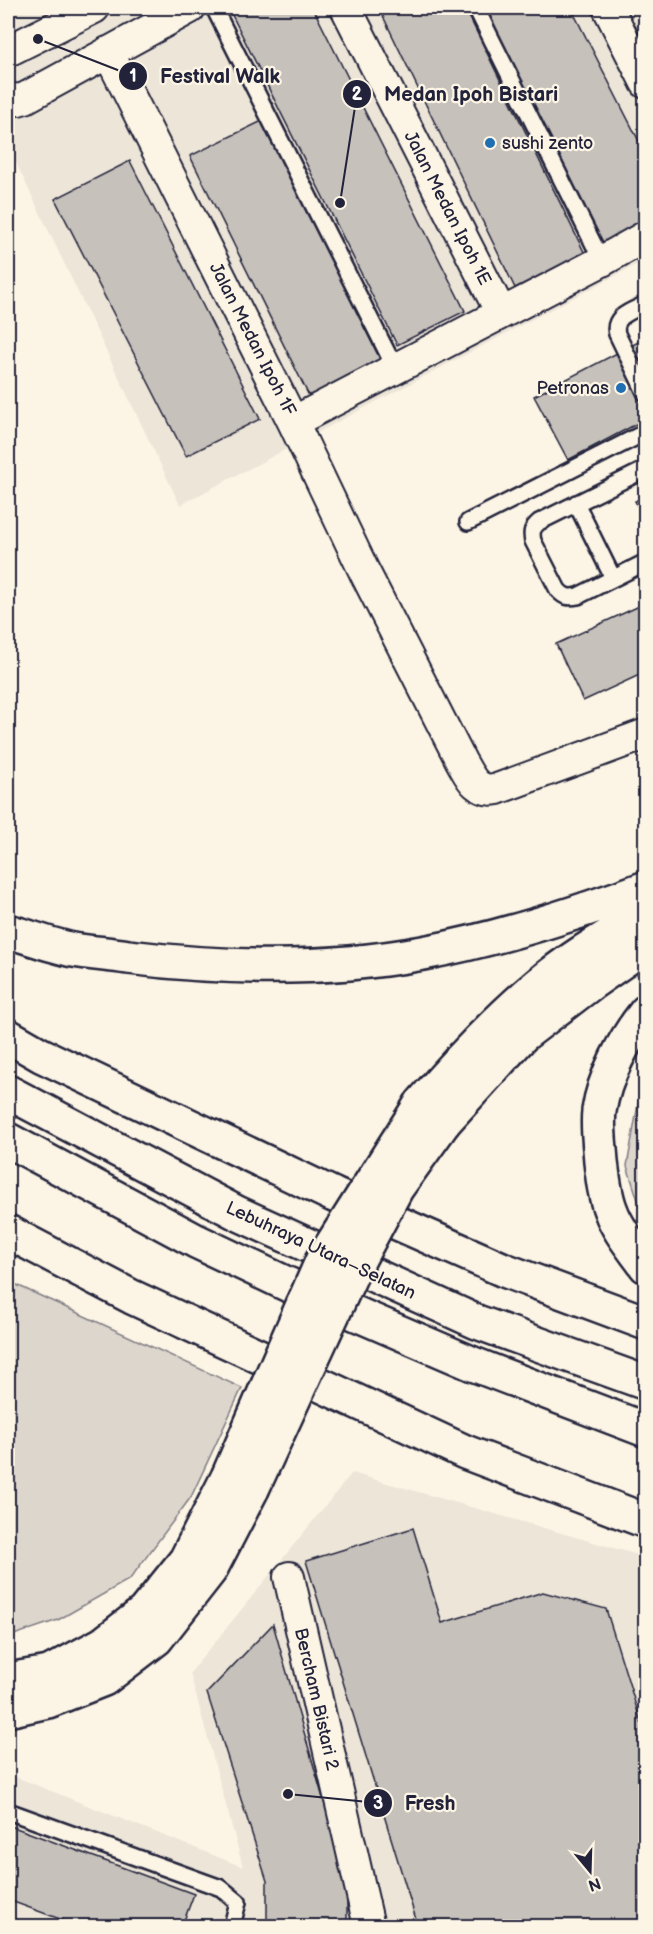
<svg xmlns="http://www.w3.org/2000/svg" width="653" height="1934" font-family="'Balsamiq Sans',sans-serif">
<rect width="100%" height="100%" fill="#fcf5e5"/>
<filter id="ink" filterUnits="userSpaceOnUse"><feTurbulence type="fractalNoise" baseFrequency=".0167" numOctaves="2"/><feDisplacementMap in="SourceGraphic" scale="12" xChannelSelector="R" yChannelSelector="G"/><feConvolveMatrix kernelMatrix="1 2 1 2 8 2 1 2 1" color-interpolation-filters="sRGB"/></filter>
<g filter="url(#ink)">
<path fill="#ece5d8" d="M8 8H645V260L180 505 8 146Z
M352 1473 645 1557V1926H8V1774L243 1867 190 1673Z"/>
<path fill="#dcd6cc" stroke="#7f7c84" stroke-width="1.5" d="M645 1082V1222L627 1166 640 1093Z
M8 1281 242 1388 191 1497 130 1579 58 1620 8 1637Z"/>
<path fill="#c6c1bb" stroke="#22223b" stroke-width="1.5" d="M242 8H313L465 311 397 345 231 13Z
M379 8H465L585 254 515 288Z
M480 8H571L646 155V222L600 244Z
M262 121 381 361 309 396 190 156Z
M130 161 260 419 186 456 55 199Z
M646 338V419L568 460 534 396Z
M646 496V523L635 501Z
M646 603V672L583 701 556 644Z
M413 1528 442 1623 543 1592 606 1609 646 1738V1919L622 1926H418L306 1561Z
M413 1528 442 1623 543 1592 606 1609 646 1738V1919L622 1926H418L306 1561Z
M273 1624 347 1882V1924L267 1925V1881L207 1693Z
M8 1825 194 1894 182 1926H79L8 1900Z"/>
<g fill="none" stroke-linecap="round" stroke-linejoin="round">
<defs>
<path id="service" d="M214 8 396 370
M476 8 602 261
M646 304C632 311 612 316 617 334L646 394
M646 469 539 522C532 528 531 532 533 541L558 590C564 597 569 598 578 596L646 562
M576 503 613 578
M468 522 646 432
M8 1811 221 1888 238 1902 232 1926"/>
<path id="minor" d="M346 8 501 313
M608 8 646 83
M8 51 94 8
M108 52 293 422 364 571 461 761C470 777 476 793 497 789L646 734
M8 98 18 100 25 98 190 8
M293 422 602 261 646 236
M289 1577 369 1926"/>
<path id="primary" d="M8 931C29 937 51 945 73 950 91 953 110 954 128 957 225 969 326 971 423 953 499 939 573 915 646 888
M646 1012C625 1038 604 1077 599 1111 597 1127 600 1145 601 1162 603 1178 605 1197 611 1211 618 1231 634 1249 646 1266
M8 1036 41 1055 334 1195 504 1270 646 1323
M421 1104C457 1062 495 1021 538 985 571 957 609 936 646 913
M444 1122 523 1035 590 984 646 945
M8 1232 132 1297 465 1452 646 1521
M8 1680 49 1673 103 1644 144 1612 186 1560 228 1477
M8 1710 48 1701 104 1679 156 1639 210 1570 252 1489"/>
<path id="motorway" d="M8 1092 237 1213 477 1322 646 1383
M8 1140 196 1241 287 1284 473 1364 646 1430"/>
</defs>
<use href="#service" stroke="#22223b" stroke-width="20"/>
<use href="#minor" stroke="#22223b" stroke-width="34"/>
<use href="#primary" stroke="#22223b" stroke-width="38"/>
<use href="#motorway" stroke="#22223b" stroke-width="38"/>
<use href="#service" stroke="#fcf5e5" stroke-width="15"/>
<use href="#minor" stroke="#fcf5e5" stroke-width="30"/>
<use href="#primary" stroke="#fcf5e5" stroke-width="33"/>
<use href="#motorway" stroke="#fcf5e5" stroke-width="33"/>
<defs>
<path id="primary-bridge" d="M228 1477 323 1259 421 1104
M252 1489 353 1270 396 1189 444 1122"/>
</defs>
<use href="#primary-bridge" stroke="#22223b" stroke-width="38" stroke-linecap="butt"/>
<use href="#primary-bridge" stroke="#fcf5e5" stroke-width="33"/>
</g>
</g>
<g fill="#1f6fb2" stroke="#fcf5e5" stroke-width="2">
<circle cx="490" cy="143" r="6"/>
<circle cx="621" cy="388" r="6"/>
</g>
<g text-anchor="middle" stroke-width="4.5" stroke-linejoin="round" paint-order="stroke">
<g font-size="18" fill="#22223b" stroke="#fcf5e5" text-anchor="start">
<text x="502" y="149">sushi zento</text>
<text x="609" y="394" text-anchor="end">Petronas</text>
</g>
<g font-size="18" fill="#22223b" stroke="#fcf5e5">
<text transform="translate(448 208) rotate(63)" y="6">Jalan Medan Ipoh 1E</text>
<text transform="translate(253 339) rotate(63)" y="6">Jalan Medan Ipoh 1F</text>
<text transform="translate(321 1250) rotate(25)" y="6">Lebuhraya Utara–Selatan</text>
<text transform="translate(317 1699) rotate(77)" y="6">Bercham Bistari 2</text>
</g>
</g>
<path fill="none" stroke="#22223b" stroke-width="2" d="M38 39L133 76M340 203L357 94M288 1794L378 1803"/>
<g fill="#22223b" stroke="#fcf5e5" stroke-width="2">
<circle cx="38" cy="39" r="6"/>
<circle cx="340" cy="203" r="6"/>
<circle cx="288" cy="1794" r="6"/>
<circle cx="133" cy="76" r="15"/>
<circle cx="357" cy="94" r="15"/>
<circle cx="378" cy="1803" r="15"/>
</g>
<g font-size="18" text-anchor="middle" font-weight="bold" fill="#fff">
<text x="133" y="82">1</text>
<text x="357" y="100">2</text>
<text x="378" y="1809">3</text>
</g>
<g font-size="20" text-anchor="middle" font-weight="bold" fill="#22223b" stroke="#fcf5e5" stroke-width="4.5" stroke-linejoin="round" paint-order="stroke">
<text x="220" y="83">Festival Walk</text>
<text x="471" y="101">Medan Ipoh Bistari</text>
<text x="430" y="1810">Fresh</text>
</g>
<rect width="653" height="1934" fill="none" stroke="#fcf5e5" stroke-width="30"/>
<rect x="15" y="15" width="623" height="1904" fill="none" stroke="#22223b" stroke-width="2" filter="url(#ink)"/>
<g transform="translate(590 1871) rotate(161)" stroke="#fcf5e5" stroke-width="4.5" paint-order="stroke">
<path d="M0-4.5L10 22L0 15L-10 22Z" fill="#22223b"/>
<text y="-9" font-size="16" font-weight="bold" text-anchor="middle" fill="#22223b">N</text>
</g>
</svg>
